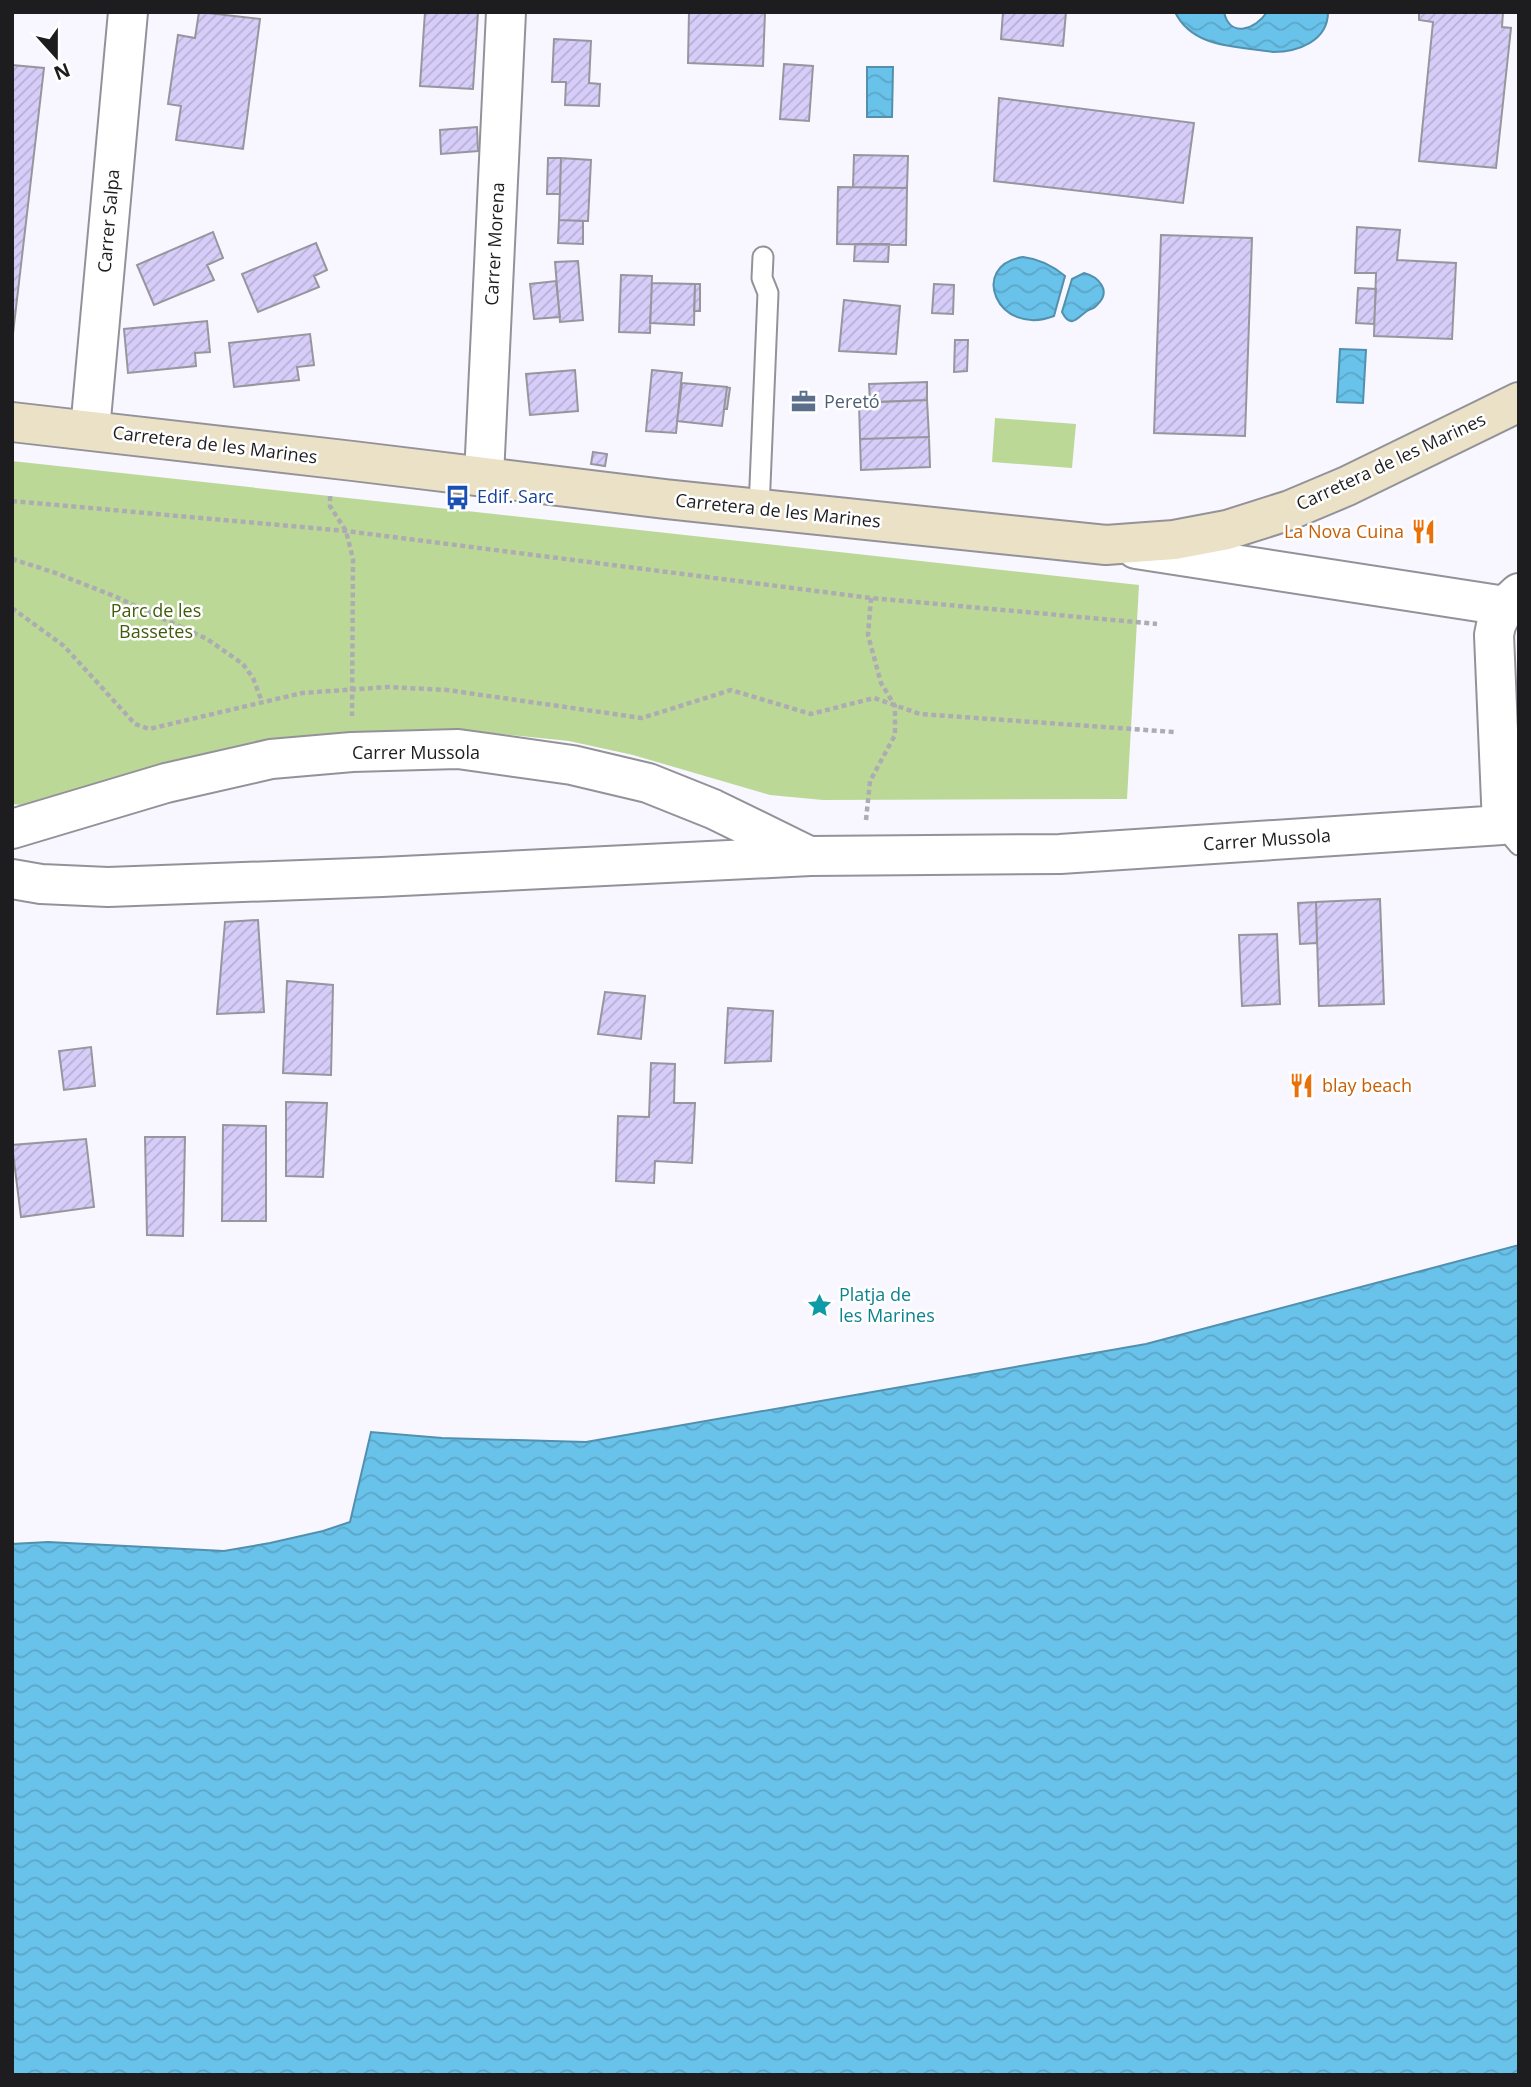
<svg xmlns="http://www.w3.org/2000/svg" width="1531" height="2087" font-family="'Open Sans',sans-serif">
<defs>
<pattern id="water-waves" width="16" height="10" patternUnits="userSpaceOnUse" patternTransform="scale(1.75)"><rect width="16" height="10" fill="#69c2ea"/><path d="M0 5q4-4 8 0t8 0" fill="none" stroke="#5ba6c8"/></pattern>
<pattern id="building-hatch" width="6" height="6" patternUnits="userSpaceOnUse" patternTransform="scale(1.75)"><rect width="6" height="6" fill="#d6cdf9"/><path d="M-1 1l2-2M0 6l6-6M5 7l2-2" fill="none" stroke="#b7afd5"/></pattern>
</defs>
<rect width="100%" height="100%" fill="#f8f6fe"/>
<path fill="#bcd897" d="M995 418 1076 424 1072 468 992 462Z
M12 461 1139 585 1127 799 823 800 770 795 633 755 569 741 470 731 317 734 134 773 21 805 12 804Z"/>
<path fill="url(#water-waves)" stroke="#5290ad" stroke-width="2" d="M1175 12H1224C1230 39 1256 29 1267 12H1328C1328 41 1298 52 1273 52 1238 46 1193 49 1175 12Z
M867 67H893L892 117H867Z
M1023 257C1040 259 1053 266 1065 276L1054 316C997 338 968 265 1023 257Z
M1084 273C1099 277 1112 291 1097 305 1091 311 1095 306 1087 311 1078 317 1071 330 1062 312L1072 279Z
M1340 349 1366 350 1363 403 1337 402Z
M1519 1245V2075H12V1544L48 1542 224 1551 270 1543 323 1531 350 1522 371 1432 442 1438 586 1442 1146 1344Z"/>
<path fill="url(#building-hatch)" stroke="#97969d" stroke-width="2" d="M199 12 260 19 243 149 176 140 181 106 168 104 178 35 195 38Z
M425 12H478L473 89 420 86Z
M689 12H765L763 66 688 63Z
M1003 12H1066L1063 46 1001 39Z
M1419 12H1503L1502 27 1511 28 1496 168 1419 161 1433 22 1419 20Z
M554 39 591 41 589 83 600 84 599 106 565 105 566 82H552Z
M784 64 813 66 809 121 780 119Z
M12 65 44 68 12 342Z
M999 98 1194 123 1183 203 994 181Z
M477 127 478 151 441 154 440 130Z
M854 155 908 156 907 188 853 187Z
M548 158H561L560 194H547Z
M561 158 591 160 588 221 559 220Z
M838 187 907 188 906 245 837 244Z
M559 220 583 221V244L558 243Z
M1357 227 1400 230 1397 260 1456 263 1452 339 1374 336 1376 273H1355Z
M213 232 223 258 207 265 214 280 154 305 137 265Z
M1161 235 1252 238 1245 436 1154 433Z
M316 243 327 270 314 276 319 287 258 312 242 274Z
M855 244H889L888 262 854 261Z
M578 261 583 320 560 322 555 262Z
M621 275 652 276 650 333 619 332Z
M556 281 560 317 534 319 530 284Z
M652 283 695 284 694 325 650 323Z
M695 284H700V311H694Z
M934 284 954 285 953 314 932 313Z
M1358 288 1376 289 1374 324 1356 323Z
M844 300 900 306 896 354 839 351Z
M207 321 210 352 195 353 196 366 128 373 124 329Z
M310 334 314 365 297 367 299 380 234 387 229 343Z
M955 340H968L967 371 954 372Z
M575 370 578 411 530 415 526 374Z
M652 370 682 373 676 433 646 431Z
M927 382V400L870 402 869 384Z
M682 383 727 387 722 426 677 421Z
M727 387 730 388 727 409H724Z
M927 400 929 437 860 439 859 403Z
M929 437 930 467 861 470 860 439Z
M593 452 607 454 605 466 591 464Z
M1380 899 1384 1004 1319 1006 1316 902Z
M1316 902 1317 943 1300 944 1298 903Z
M258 920 264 1012 217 1014 225 922Z
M1277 934 1280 1004 1242 1006 1239 935Z
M287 981 333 985 331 1075 283 1073Z
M605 992 645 996 641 1039 598 1034Z
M728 1008 773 1011 771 1061 725 1063Z
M91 1047 95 1086 64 1090 59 1051Z
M651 1063 675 1064 674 1103H695L692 1163 655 1161 654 1183 616 1181 618 1116 649 1117Z
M286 1102 327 1103 323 1177 286 1176Z
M223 1125 266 1126V1221H222Z
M145 1137H185L183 1236 147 1235Z
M86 1139 94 1207 21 1217 12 1145Z"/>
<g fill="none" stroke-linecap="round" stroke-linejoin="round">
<defs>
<path id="lane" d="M759 509 768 293 762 278 763 257
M1502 825 1519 845"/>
<path id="street" d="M90 430 128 12
M484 476 506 12
M1136 549 1505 606 1519 593
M12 829 166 783 271 759 352 752 458 749 572 765 648 783 713 809 805 854
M12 879 41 884 108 887 382 877 810 856 1060 854 1502 825 1494 635 1496 625 1505 606"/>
<path id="secondary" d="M12 422 353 461 665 499 1106 545 1174 540 1227 530 1290 510 1347 486 1519 402"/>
</defs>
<use href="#lane" stroke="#939299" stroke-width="23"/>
<use href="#street" stroke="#939299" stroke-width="42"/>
<use href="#secondary" stroke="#939299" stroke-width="42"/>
<path stroke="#aeacb3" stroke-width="4.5" stroke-dasharray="5 3.5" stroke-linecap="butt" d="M330 496V506L346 531 353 559 352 716
M12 501 346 531 871 598 1157 624
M12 559 53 572 114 596 207 639 243 664 253 678 262 702
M12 608 64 646 135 724 149 729 302 693 388 687 447 690 642 718 731 690 811 714 874 698 920 714 1174 732
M866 820 870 781 895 735V706L881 683 868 635 871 598"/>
<use href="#lane" stroke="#fff" stroke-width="19"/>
<use href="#street" stroke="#fff" stroke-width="38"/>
<use href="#secondary" stroke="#eae1c6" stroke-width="38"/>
</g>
<defs>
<symbol id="office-bare" viewBox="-9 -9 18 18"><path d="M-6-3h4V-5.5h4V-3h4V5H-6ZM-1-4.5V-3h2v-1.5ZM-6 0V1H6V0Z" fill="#5c6f8a" stroke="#fff" stroke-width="2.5" paint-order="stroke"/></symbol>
<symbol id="bus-bare" viewBox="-9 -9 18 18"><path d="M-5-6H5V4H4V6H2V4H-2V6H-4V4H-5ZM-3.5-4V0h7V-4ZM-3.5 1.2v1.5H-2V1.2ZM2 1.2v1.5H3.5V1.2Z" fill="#1a4fb4" stroke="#fff" stroke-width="2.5" paint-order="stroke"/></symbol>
<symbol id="restaurant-bare" viewBox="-9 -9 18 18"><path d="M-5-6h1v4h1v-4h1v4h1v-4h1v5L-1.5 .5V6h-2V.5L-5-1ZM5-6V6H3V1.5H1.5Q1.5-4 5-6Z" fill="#e8710a" stroke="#fff" stroke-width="2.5" paint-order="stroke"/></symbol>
<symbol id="sight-bare" viewBox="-9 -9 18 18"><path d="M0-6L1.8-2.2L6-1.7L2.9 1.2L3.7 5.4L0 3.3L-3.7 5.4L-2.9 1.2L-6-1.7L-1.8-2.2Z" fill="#0f9aa8" stroke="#fff" stroke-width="2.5" paint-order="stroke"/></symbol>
</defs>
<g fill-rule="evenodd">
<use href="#office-bare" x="786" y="384" width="35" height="35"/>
<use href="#bus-bare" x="440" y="480" width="35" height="35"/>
<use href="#restaurant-bare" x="1406" y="514" width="35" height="35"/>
<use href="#restaurant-bare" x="1284" y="1068" width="35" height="35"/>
<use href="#sight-bare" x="802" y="1288" width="35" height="35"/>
</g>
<g text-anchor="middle" stroke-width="5" stroke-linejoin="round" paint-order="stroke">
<g font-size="18" fill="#1d1c1f" stroke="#fff">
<text transform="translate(109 221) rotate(-85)" y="6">Carrer Salpa</text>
<text transform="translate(495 244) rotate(-87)" y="6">Carrer Morena</text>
<text transform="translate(215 445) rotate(7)" y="6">Carretera de les Marines</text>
<text transform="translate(1391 462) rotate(-25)" y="6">Carretera de les Marines</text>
<text transform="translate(778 511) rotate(6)" y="6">Carretera de les Marines</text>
<text x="416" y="759">Carrer Mussola</text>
<text transform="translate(1267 840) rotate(-4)" y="6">Carrer Mussola</text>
</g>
<g font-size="18" fill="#4e5e75" stroke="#fff" text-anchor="start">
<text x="824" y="408">Peretó</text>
</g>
<g font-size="18" fill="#164399" stroke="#fff" text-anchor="start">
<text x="477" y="503">Edif. Sarc</text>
</g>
<g font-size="18" fill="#c56008" stroke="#fff" text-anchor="end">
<text x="1404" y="538">La Nova Cuina</text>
<text x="1322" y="1092" text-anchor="start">blay beach</text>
</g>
<g font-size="18" fill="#425c0c" stroke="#fff">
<text x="156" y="617">Parc de les<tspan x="156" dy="21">Bassetes</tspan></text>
</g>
<g font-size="18" fill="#0d838f" stroke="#fff" text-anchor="start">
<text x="839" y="1301">Platja de<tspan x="839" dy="21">les Marines</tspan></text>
</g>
</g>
<rect width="1531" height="2087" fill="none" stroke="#1d1c1f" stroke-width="28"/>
<g transform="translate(56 56) rotate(159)" stroke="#ffffff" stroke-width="5" paint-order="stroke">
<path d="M0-5L12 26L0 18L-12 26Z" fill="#1d1c1f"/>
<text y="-10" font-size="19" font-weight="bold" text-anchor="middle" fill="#1d1c1f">N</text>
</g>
</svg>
